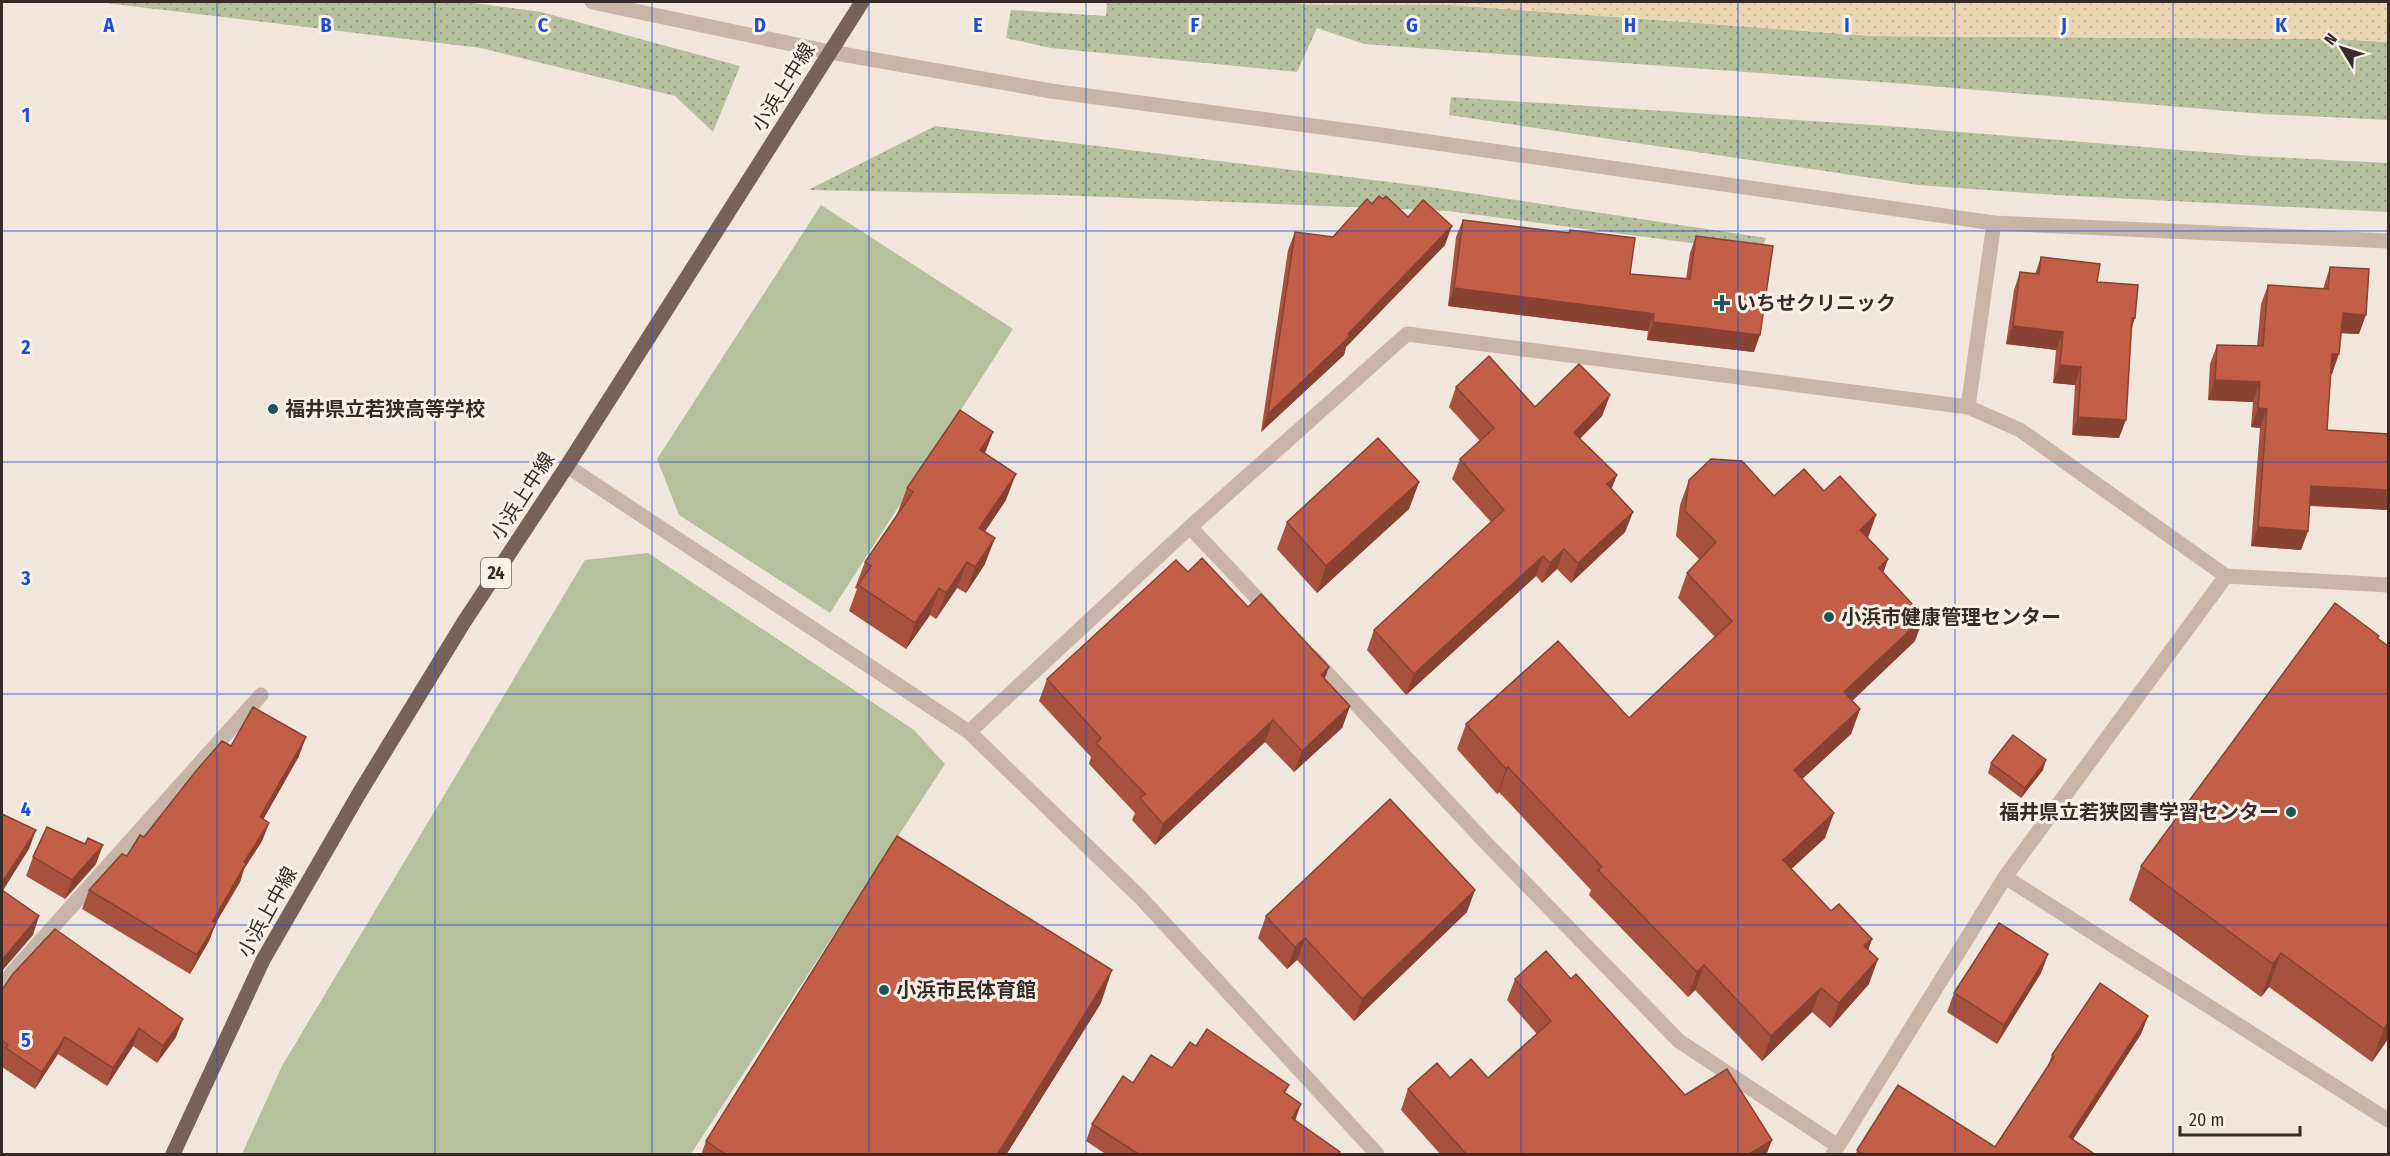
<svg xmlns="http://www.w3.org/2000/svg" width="2390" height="1156" font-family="'Fira Sans Condensed','Noto Sans JP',sans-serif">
<defs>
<pattern id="grass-dots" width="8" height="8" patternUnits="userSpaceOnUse" patternTransform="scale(1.5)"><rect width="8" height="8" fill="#b6c09c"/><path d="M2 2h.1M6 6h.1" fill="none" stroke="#959c7f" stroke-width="1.8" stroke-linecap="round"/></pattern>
<pattern id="sand-dots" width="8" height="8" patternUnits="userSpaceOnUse" patternTransform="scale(1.5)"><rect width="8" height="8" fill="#ecd5b3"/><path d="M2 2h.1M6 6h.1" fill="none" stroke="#cbb79a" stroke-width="1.8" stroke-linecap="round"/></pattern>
</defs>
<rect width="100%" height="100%" fill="#f1e6db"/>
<path fill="url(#grass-dots)" d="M97 2H466L541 12 740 66 713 132 675 96 481 48Z
M1107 2H1290L1307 5H1451L1874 36 2338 39 2388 42V120L2263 114 1894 83 1364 44 1317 28 1297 72 1051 48 1006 38 1011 10 1106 16Z
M1451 97 1888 126 2253 156 2388 163V212L2056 195 1918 185 1449 115Z
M935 126 1430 187 1766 238 1762 248 1691 243 1448 211 1056 195 808 190Z"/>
<path fill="url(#sand-dots)" d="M1290 2H2388V42L2338 39 1874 36 1451 5H1307Z"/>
<path fill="#b6c09c" d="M821 205 1013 329 830 613 679 515 657 459Z
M648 553 914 730 945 764 691 1154H242L282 1066 585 560Z"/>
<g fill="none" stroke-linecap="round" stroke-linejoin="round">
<path stroke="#c9b5a8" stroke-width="15" d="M1190 527 1270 612
M1313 658 1486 843 1679 1041 1838 1146
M2 984 261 695"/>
<path stroke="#c9b5a8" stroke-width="15" d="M592 2 830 52
M1968 407 2020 430 2226 576 2388 585
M567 466 969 732 1141 898 1377 1154
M969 732 1190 527 1407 334 1968 407 1994 223
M2005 877 2388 1120
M1833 1154 2005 877 2226 576"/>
<path stroke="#c9b5a8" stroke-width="15" d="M830 52 1051 91 1381 135 1994 223 2388 241"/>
<path stroke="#776259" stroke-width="15" d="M173 1154 263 960 360 792 464 622 567 466 862 2"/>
</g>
<path fill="#a8513e" d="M1383 199 1445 245 1346 347 1344 355 1261 432 1288 250 1295 232 1333 237 1372 204Z
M1463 220 1569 233 1570 230 1630 274 1686 279 1690 253 1696 236 1754 352 1647 340 1648 331 1448 306 1456 237Z
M2041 257 2097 282 2131 329 2119 438 2072 435 2075 385 2053 383 2056 350 2006 344 2014 290 2020 272 2035 274Z
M2330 267 2359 334 2341 333 2332 374 2331 373 2327 430 2388 434V510L2310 506 2308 531 2301 550 2251 546 2260 428 2251 427 2253 402 2208 400 2210 364 2217 345 2257 346 2261 304 2268 285 2323 289Z
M1456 387 1535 407 1610 395 1602 416 1580 439 1617 475 1611 489 1633 512 1625 532 1571 583 1557 569 1542 583 1536 576 1406 695 1367 650 1374 630 1491 522 1452 479 1460 459 1480 441 1449 407Z
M993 432 985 453 1006 500 985 531V564L966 593 957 588 936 619 930 615 906 649 849 611 857 589 855 588 865 562 897 514 907 488Z
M1689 480 1774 496 1824 491 1876 515 1868 538 1888 559 1883 573 1915 641 1852 701 1860 709 1851 734 1802 779 1825 838 1791 869 1831 911 1872 939 1868 950 1869 984 1830 1028 1812 1012 1762 1061 1695 990 1688 997 1589 895 1591 890 1499 792 1497 794 1457 749 1466 724 1629 718 1715 637 1678 598 1687 573 1700 560 1676 536 1680 505Z
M1419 482 1409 509 1317 593 1277 549 1287 522Z
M1248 607 1325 679 1350 706 1342 728 1294 772 1265 742 1155 845 1132 820 1135 813 1089 764 1091 757 1039 701 1047 679Z
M2379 636 2378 638 2388 1039 2372 1062 2269 987 2261 997 2129 900 2141 866Z
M231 746 299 756 263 819 269 823 262 841 244 869 240 882 216 923 209 941 190 974 82 909 89 890 127 856Z
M1991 763 2043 770 2021 798 1988 773Z
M33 857 96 864 65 899 26 876Z
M1467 912 1354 1021 1297 960 1287 969 1258 938 1266 916Z
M2048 954 2041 973 1997 1044 1947 1012 1954 993Z
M1515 979H1571L1685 1095 1772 1140 1766 1155H1441L1401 1110 1408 1089 1450 1078H1488L1537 1034 1507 1000Z
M2 990 176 1037 157 1063 133 1046 107 1086 58 1054 35 1089 2 1067Z
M1101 1003 1006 1155H701L706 1141Z
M2148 1016 2141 1034 2073 1139 2096 1155H1856L1857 1150 1995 1147 2047 1068 2052 1055Z
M1196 1046 1289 1085 1285 1093 1295 1121 1340 1152 1339 1155H1107L1086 1141 1092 1124 1133 1083 1172 1068Z"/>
<path fill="#884232" d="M1452 226 1445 245 1346 347 1344 355 1261 432 1268 414 1348 334Z
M1454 288 1654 314 1648 331 1448 306Z
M2343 313 2366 315 2359 334 2336 333Z
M2132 318H2135L2129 336Z
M1653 322 1760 335 1754 352 1647 340Z
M2013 326 2063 332 2056 350 2006 344Z
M2332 354H2339L2332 374 2325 373Z
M2060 365 2081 367 2075 385 2053 383Z
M2215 380 2260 382 2253 402 2208 400Z
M1610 395 1602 416 1566 453 1574 433Z
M2258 408 2267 409 2260 428 2251 427Z
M2078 417 2126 420 2119 438 2072 435Z
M993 432 983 458 980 450Z
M1016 474 1006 500 970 554 979 528Z
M1617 475 1609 495 1607 484Z
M1419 482 1409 509 1317 593 1326 566Z
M2311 486 2388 490V510L2304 505Z
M1633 512 1625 532 1571 583 1578 563Z
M1876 515 1867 540 1860 530Z
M2258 527 2308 531 2301 550 2251 546Z
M995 538 985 564 966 593 975 567Z
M1564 549 1557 569 1542 583 1550 563Z
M1543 556 1536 576 1406 695 1414 674Z
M1888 559 1879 584V568Z
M967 562 957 588 936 619 946 593Z
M939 588 930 615 906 649 915 623Z
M1924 617 1915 641 1835 717 1844 692Z
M1329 667 1321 689V675Z
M1350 706 1342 728 1294 772 1302 751Z
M1860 709 1851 734 1785 795 1794 770Z
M1273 720 1265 742 1155 845 1163 824Z
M306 737 299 756 254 836 260 817Z
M2046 760 2043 770 2021 798 2025 788Z
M1508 767 1499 792 1497 794 1506 769Z
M1834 813 1825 838 1774 885 1783 860Z
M269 823 262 841 244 869 240 882 206 939 213 921 244 862Z
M36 830 29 849 2 892V883Z
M103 845 96 864 65 899 72 880Z
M1475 890 1467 912 1354 1021 1362 999Z
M39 916 33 935 2 971V960Z
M216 923 209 941 190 974 197 955Z
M1305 938 1297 960 1287 969 1295 947Z
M1872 939 1863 964 1864 946Z
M2281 953 2269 987 2261 997 2273 964Z
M2048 954 2041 973 1997 1044 2004 1025Z
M1878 959 1869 984 1830 1028 1839 1003Z
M1704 965 1695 990 1688 997 1697 972Z
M1112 970 1101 1003 1006 1155H997Z
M1821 988 1812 1012 1762 1061 1771 1036Z
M2148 1016 2141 1034 2063 1155 2069 1137Z
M183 1019 176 1037 157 1063 163 1046Z
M2388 1022V1039L2372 1062 2384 1029Z
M139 1028 133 1046 107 1086 113 1068Z
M65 1037 58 1054 35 1089 42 1072Z
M1301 1104 1295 1121 1292 1118Z
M1772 1140 1766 1155H1748Z"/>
<path fill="#c35e48" stroke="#884232" stroke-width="1.5" d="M1379 196 1383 199 1386 196 1408 217 1423 200 1452 226 1348 334 1350 336 1268 414 1295 232 1333 237 1367 199 1372 204Z
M1463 220 1569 233 1570 230 1635 238 1630 274 1690 279 1696 236 1773 246 1760 335 1653 322 1654 314 1454 288Z
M2041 257 2100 264 2097 282 2138 285 2135 318H2132L2126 420 2078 417 2081 367 2060 365 2063 332 2013 326 2020 272 2039 274Z
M2330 267 2369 269 2366 315 2343 313 2339 354H2332L2327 430 2388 434V490L2311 486 2308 531 2258 527 2267 409 2258 408 2260 382 2215 380 2217 345 2263 346 2268 285 2328 289Z
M1489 356 1535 407 1579 364 1610 395 1574 433 1617 475 1607 484 1633 512 1578 563 1564 549 1550 563 1543 556 1414 674 1374 630 1504 510 1460 459 1494 428 1456 387Z
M960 410 993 432 980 450 1016 474 979 528 995 538 975 567 967 562 946 593 939 588 915 623 858 585 871 566 865 562 913 492 907 488Z
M1378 438 1419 482 1326 566 1287 522Z
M1711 459 1742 461 1774 496 1804 469 1824 491 1840 476 1876 515 1860 530 1888 559 1879 568 1924 617 1844 692 1860 709 1794 770 1834 813 1783 860 1831 911 1839 904 1872 939 1864 946 1878 959 1839 1003 1821 988 1771 1036 1704 965 1697 972 1598 870 1602 867 1508 767 1506 769 1466 724 1558 641 1629 718 1732 621 1687 573 1716 542 1685 511 1689 480Z
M1202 558 1248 607 1261 594 1329 667 1321 675 1350 706 1302 751 1273 720 1163 824 1140 798 1145 794 1096 743 1101 738 1047 679 1176 560 1188 572Z
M2335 603 2379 636 2377 638 2388 646V1022L2384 1029 2281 953 2273 964 2141 866Z
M253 707 306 737 260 817 269 823 244 862 246 863 213 921 216 923 197 955 89 890 122 854 127 856 140 835 144 837 196 771 222 741 231 746Z
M2013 735 2046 760 2025 788 1991 763Z
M1390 799 1475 890 1362 999 1305 938 1295 947 1266 916Z
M2 814 36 830 2 883Z
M47 827 85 844 88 838 103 845 72 880 33 857Z
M897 836 1112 970 997 1155H727L706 1141Z
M2 890 39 916 2 960Z
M1999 923 2048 954 2004 1025 1954 993Z
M55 929 183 1019 163 1046 139 1028 113 1068 65 1037 42 1072 6 1048 8 1045 2 1040V990L12 975Z
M1546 951 1571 979 1576 974 1685 1095 1727 1069 1772 1140 1748 1155H1467L1408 1089 1437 1063 1450 1078 1471 1059 1488 1078 1551 1021 1515 979Z
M2100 983 2148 1016 2069 1137 2096 1155H1864L1857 1150 1898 1085 1995 1147 2054 1057 2052 1055Z
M1207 1029 1289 1085 1284 1092 1301 1104 1292 1118 1340 1152 1338 1155H1140L1092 1124 1123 1076 1133 1083 1151 1055 1172 1068 1190 1042 1196 1046Z"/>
<path fill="none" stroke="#1d4ed8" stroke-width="1.5" stroke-opacity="0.55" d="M217 2V1154M435 2V1154M652 2V1154M869 2V1154M1086 2V1154M1304 2V1154M1521 2V1154M1738 2V1154M1955 2V1154M2173 2V1154M2 231H2388M2 462H2388M2 694H2388M2 925H2388"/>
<g fill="#1e5656" stroke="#f9f0e8" stroke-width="2">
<path d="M1719 294h6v6h6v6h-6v6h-6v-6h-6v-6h6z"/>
<circle cx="273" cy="409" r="6"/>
<circle cx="1829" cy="617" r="6"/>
<circle cx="2291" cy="812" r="6"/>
<circle cx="884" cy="990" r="6"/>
</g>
<g text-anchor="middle" stroke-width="6" stroke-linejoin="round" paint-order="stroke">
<rect fill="#f9f0e8" stroke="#706662" stroke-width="1.5" x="481" y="558" width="30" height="30" rx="4.5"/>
<g font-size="18" font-weight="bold" fill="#362b28">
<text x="496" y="579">24</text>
</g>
<g font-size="20" fill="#362b28" stroke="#f9f0e8">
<text transform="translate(783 87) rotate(-58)" y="7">小浜上中線</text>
<text transform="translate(522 496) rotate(-57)" y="7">小浜上中線</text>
<text transform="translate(267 912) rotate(-61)" y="7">小浜上中線</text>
</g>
<g font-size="20" font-weight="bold" fill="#362b28" stroke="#f9f0e8" text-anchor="start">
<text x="1736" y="310">いちせクリニック</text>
<text x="285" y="416">福井県立若狭高等学校</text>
<text x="1841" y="624">小浜市健康管理センター</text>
<text x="2279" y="819" text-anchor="end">福井県立若狭図書学習センター</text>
<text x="896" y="997">小浜市民体育館</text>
</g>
</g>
<g font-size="20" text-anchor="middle" font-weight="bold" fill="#1d4ed8" stroke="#f9f0e8" stroke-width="6" stroke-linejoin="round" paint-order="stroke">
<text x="109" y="32">A</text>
<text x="326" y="32">B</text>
<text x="543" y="32">C</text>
<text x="760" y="32">D</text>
<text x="978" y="32">E</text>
<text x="1195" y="32">F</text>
<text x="1412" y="32">G</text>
<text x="1630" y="32">H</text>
<text x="1847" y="32">I</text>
<text x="2064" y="32">J</text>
<text x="2281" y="32">K</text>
<text x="26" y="122">1</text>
<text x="26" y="354">2</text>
<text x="26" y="585">3</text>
<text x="26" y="816">4</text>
<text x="26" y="1047">5</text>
</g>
<rect width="2390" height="1156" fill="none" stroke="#362b28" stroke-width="6"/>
<g transform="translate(2342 48) rotate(308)" stroke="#f9f0e8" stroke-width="4.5" paint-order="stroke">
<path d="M0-4.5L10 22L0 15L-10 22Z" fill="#362b28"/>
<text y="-9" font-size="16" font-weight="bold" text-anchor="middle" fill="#362b28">N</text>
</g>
<path d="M2180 1126v9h120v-9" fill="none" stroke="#362b28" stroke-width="3"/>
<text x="2189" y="1126" font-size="18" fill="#362b28" stroke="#f9f0e8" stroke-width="4.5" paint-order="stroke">20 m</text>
</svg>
